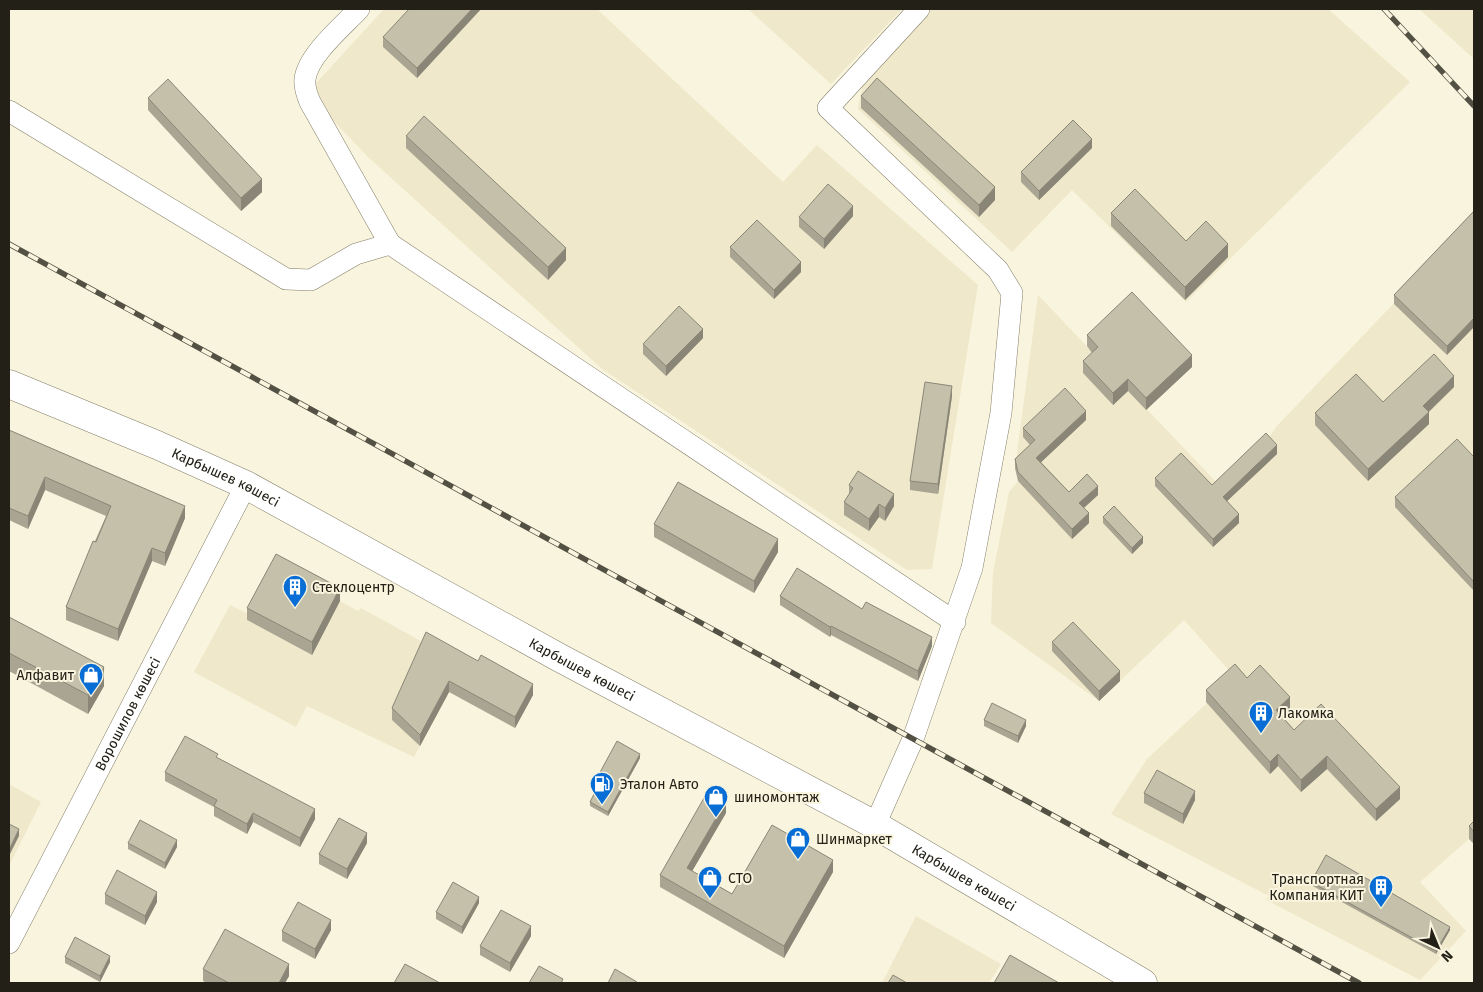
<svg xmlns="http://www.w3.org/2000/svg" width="1483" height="992" font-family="'Fira Sans',sans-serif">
<rect width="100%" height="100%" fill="#f9f4dd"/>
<path fill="#f0e8ca" d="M384 9H597L783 182 817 145 978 285 932 569 907 570 602 369 368 157 307 93Z
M748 9H902L831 84Z
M929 9H1328L1410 82 1186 302 1072 190 1012 252 858 109 864 77Z
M1419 9H1474V59Z
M1474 219V844L1469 839 1420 882 1466 931 1420 980 1266 900 1269 896 1111 814 1147 759 1235 677 1184 620 1099 701 991 623 993 572 1009 492 1018 481 1015 468 1038 295 1220 486 1266 442 1276 427Z
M340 601 358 611 361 608 464 665 414 757 307 706 296 727 194 672 230 605 250 615 247 620 311 655Z
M9 784 41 802 9 866Z
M916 916 1001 964 989 983H882Z"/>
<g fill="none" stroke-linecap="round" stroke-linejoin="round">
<defs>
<g id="minor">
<path d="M359 9C343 26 308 55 305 79 304 87 307 95 310 102L390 244"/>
<path d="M9 111 286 279 311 280 356 254 390 244 955 622"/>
<path d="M875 825 913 739 972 568 1001 413 1012 293 998 270 828 108 919 9"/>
<path id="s1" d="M9 943 246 485"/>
</g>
<g id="major">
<path id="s2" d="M9 384 157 445 246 485 560 658 875 825 1143 983"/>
</g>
</defs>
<use href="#minor" stroke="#847f6a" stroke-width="22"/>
<use href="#major" stroke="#847f6a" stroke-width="29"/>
<use href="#minor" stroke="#fff" stroke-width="21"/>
<use href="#major" stroke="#fff" stroke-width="28"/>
<defs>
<path id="rail" d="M1384 9 1474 106
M9 244 1359 983"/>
</defs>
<use href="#rail" stroke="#535044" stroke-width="5.5"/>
<use href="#rail" stroke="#f9f4dd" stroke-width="4" stroke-dasharray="11" stroke-linecap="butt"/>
</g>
<path fill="#a9a592" d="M481 9 417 78 383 47V37Z
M861 96 995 200 979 217 861 108Z
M148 98 262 192 241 211 148 110Z
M406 136 566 260 548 280 406 148Z
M1092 148 1039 200 1021 182V172Z
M1474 211 1447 355 1394 304V295Z
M1111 213 1186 241 1228 257 1185 300 1111 226Z
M853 216 824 249 799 227V217Z
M730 247 801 272 774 299 730 257Z
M1087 335 1192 367 1146 410 1128 391 1113 405 1083 373V361L1092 353 1087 346Z
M703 338 666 376 643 354V344Z
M1454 387 1429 412V424L1368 481 1315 425V413L1383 402Z
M952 396 938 494 910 490V481Z
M1086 420 1041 462 1069 492 1098 495 1084 508 1089 523 1072 539 1018 481 1015 468V459L1030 445 1023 437V428Z
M9 430 185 518 165 566 152 561 118 641 66 620V607L106 516 45 490 28 529 9 520Z
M1277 454 1227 501 1239 523 1213 547 1155 486V478L1212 485Z
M1474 457V591L1395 507V497Z
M849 485 894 506 885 521 879 517 869 531 844 515V502L849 495Z
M1103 517 1143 543 1132 554 1103 523Z
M654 524 778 552 754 593 654 537Z
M780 596 862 609 932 646 918 681 831 635 830 637 780 605Z
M340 601 312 655 247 620V608Z
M9 617 104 686 88 714 9 671Z
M1052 642 1120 681 1099 701 1052 651Z
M478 661 533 695 515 728 449 692 420 746 392 720V708Z
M1247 678 1290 709 1282 716 1294 730 1400 799 1376 821 1327 769 1301 792 1278 766 1270 774 1206 702V690Z
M984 720 1026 726 1018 743 984 726Z
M218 758 315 819 300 847 253 822 247 834 214 816V807L165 781V772Z
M640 758 608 816 590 806V802L595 793 592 791V787Z
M1144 793 1195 800 1183 824 1144 803Z
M726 813 692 871 732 894 833 872 784 958 660 887V875Z
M1474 821V844L1469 839V826Z
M128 843 177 847 165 869 128 849Z
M367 843 347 879 319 864V854Z
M1311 882 1450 930 1436 954 1311 885Z
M105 894 157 902 145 925 105 904Z
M479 903 462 934 436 919V912Z
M331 930 315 959 282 941V931Z
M531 936 510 972 480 955V946Z
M65 957 110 962 100 982 65 963Z
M203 969 289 976 285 983H207L203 981Z"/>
<path fill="#8a8677" d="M472 9H481L417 78V68Z
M1092 139V148L1039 200V191Z
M262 179V192L241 211V198Z
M995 187V200L979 217V205Z
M853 206V216L824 249V239Z
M1228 244V257L1185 300V287Z
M566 248V260L548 280V267Z
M801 262V272L774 299V290Z
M1474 318V327L1447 355V346Z
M703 329V338L666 376V366Z
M1192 355V367L1146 410V398Z
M1454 376V387L1423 417V406Z
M1128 379V391L1113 405V393Z
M952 386V396L938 494V484Z
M1086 411V420L1036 467V458Z
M1429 412V424L1368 481V469Z
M1277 445V454L1223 505V497Z
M45 477V490L28 529V516Z
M1098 486V495L1079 512V503Z
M894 494V506L885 521V508Z
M879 504V517L869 531V519Z
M185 506V518L165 566V553Z
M1089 513V523L1072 539V529Z
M1239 514V523L1213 547V539Z
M1143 537V543L1132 554V548Z
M778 539V552L754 593V581Z
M152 548V561L118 641V629Z
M340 588V601L312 655V642Z
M831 626V635L830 637V627Z
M932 637V646L918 681V671Z
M104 667V686L88 714V695Z
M1120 671V681L1099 701V691Z
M449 681V692L420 746V735Z
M533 684V695L515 728V717Z
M1290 697V709L1276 722V710Z
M1026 720V726L1018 743V736Z
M640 754V758L608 816V812Z
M1278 754V766L1270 774V762Z
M1327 756V769L1301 792V780Z
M1400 787V799L1376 821V809Z
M1195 791V800L1183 824V814Z
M726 801V813L687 880V868Z
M315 809V819L300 847V838Z
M253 813V822L247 834V824Z
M19 829V836L9 856V850Z
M367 833V843L347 879V869Z
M177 840V847L165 869V863Z
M833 860V872L784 958V946Z
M157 892V902L145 925V916Z
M479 897V903L462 934V927Z
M331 920V930L315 959V949Z
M531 926V936L510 972V963Z
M1450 927V930L1436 954V951Z
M110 956V962L100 982V976Z
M289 964V976L285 983H279Z"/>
<path fill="#c5c0aa" stroke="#8a8677" d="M409 9H472L417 68 383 37Z
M877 78 995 187 979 205 861 96Z
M168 79 262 179 241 198 148 98Z
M424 116 566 248 548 267 406 136Z
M1073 120 1092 139 1039 191 1021 172Z
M828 184 853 206 824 239 799 217Z
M1135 189 1186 241 1206 221 1228 244 1185 287 1111 213Z
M1474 211V318L1447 346 1394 295Z
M757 220 801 262 774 290 730 247Z
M1132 292 1192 355 1146 398 1128 379 1113 393 1083 361 1098 347 1087 335Z
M679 306 703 329 666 366 643 344Z
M1434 354 1454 376 1423 406 1429 412 1368 469 1315 413 1356 374 1383 402Z
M925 382 952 386 938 484 910 481Z
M1065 388 1086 411 1036 458 1069 492 1087 474 1098 486 1079 503 1089 513 1072 529 1018 472 1015 459 1035 440 1023 428Z
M9 430 185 506 165 553 152 548 118 629 66 607 93 541 96 542 111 506 45 477 28 516 9 508Z
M1266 433 1277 445 1223 497 1239 514 1213 539 1155 478 1181 453 1212 485Z
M1457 439 1474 457V582L1395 497Z
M858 471 894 494 885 508 879 504 869 519 844 502 853 488 849 485Z
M678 482 778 539 754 581 654 524Z
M1114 506 1143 537 1132 548 1103 517Z
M276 554 340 588 312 642 247 608Z
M797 568 862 609 866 602 932 637 918 671 831 626 830 627 780 596Z
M9 617 104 667 88 695 9 653Z
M1073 622 1120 671 1099 691 1052 642Z
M426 632 478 661 481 655 533 684 515 717 449 681 420 735 392 708Z
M1235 664 1247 678 1260 665 1290 697 1276 710 1294 730 1321 704 1400 787 1376 809 1327 756 1301 780 1278 754 1270 762 1206 690Z
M992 703 1026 720 1018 736 984 720Z
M185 736 218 754 216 757 315 809 300 838 253 813 247 824 214 806 217 800 165 772Z
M617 741 640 754 608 812 590 802 596 790 592 787Z
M1157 770 1195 791 1183 814 1144 793Z
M708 791 726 801 687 868 732 894 772 825 833 860 784 946 660 875Z
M339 818 367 833 347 869 319 854Z
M140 820 177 840 165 863 128 843Z
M1474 821V832L1469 826Z
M9 824 19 829 9 850Z
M1326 855 1450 927 1436 951 1311 882Z
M117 870 157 892 145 916 105 894Z
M453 882 479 897 462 927 436 912Z
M298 902 331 920 315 949 282 931Z
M501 910 531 926 510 963 480 946Z
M225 929 289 964 279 983H229L203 969Z
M75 937 110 956 100 976 65 957Z
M1010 955 1059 983H994Z
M405 964 440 983H394Z
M539 966 563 979 561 983H529Z
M615 969 637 982V983H608Z
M893 975 907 983H888Z"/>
<defs>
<symbol id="building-pin" viewBox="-11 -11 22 30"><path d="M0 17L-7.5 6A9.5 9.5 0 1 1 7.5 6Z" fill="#086ed6" stroke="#f9f4dd"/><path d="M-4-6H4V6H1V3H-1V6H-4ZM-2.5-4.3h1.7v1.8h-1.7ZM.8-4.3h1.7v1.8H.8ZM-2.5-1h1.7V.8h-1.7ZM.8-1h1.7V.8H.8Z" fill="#fff"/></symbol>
<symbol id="shop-pin" viewBox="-11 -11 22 30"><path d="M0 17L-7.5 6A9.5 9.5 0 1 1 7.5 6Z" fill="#086ed6" stroke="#f9f4dd"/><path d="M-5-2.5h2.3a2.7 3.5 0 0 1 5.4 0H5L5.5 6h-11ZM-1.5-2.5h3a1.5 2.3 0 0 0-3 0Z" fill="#fff"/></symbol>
<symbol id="fuel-pin" viewBox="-11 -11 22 30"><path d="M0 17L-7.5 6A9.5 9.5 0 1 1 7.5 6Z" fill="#086ed6" stroke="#f9f4dd"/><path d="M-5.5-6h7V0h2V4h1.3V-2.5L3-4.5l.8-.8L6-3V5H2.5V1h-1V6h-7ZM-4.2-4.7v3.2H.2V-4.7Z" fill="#fff"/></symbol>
</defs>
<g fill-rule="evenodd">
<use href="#building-pin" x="281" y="573" width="28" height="38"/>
<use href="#shop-pin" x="77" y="661" width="28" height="38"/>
<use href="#building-pin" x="1247" y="699" width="28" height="38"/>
<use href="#fuel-pin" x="588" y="770" width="28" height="38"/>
<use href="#shop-pin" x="702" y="783" width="28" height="38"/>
<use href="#shop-pin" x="784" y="825" width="28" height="38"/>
<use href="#shop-pin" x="696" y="864" width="28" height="38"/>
<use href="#building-pin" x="1367" y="873" width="28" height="38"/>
</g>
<g text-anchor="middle" stroke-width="4" stroke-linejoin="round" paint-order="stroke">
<g font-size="14" fill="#222017" stroke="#f9f4dd">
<text dy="5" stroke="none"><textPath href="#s2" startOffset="236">Карбышев көшесі</textPath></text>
<text dy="5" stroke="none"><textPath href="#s2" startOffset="641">Карбышев көшесі</textPath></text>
<text dy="5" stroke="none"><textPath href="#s1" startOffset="258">Ворошилов көшесі</textPath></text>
<text dy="5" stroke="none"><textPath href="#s2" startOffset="1076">Карбышев көшесі</textPath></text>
</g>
<g font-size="14" fill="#222017" stroke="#f9f4dd" text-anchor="start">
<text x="312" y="592">Стеклоцентр</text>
<text x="74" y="680" text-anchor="end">Алфавит</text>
<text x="1278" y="718">Лакомка</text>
<text x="620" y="789">Эталон Авто</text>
<text x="734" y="802">шиномонтаж</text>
<text x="816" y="844">Шинмаркет</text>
<text x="728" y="883">СТО</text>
<text x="1364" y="884" text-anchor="end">Транспортная<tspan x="1364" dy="16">Компания КИТ</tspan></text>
</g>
</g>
<rect width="1483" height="992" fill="none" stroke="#222017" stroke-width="20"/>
<g transform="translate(1438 947) rotate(136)" stroke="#f9f4dd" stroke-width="4" paint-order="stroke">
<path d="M0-4L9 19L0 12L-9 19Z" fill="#222017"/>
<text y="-8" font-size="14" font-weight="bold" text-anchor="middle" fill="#222017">N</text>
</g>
</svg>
